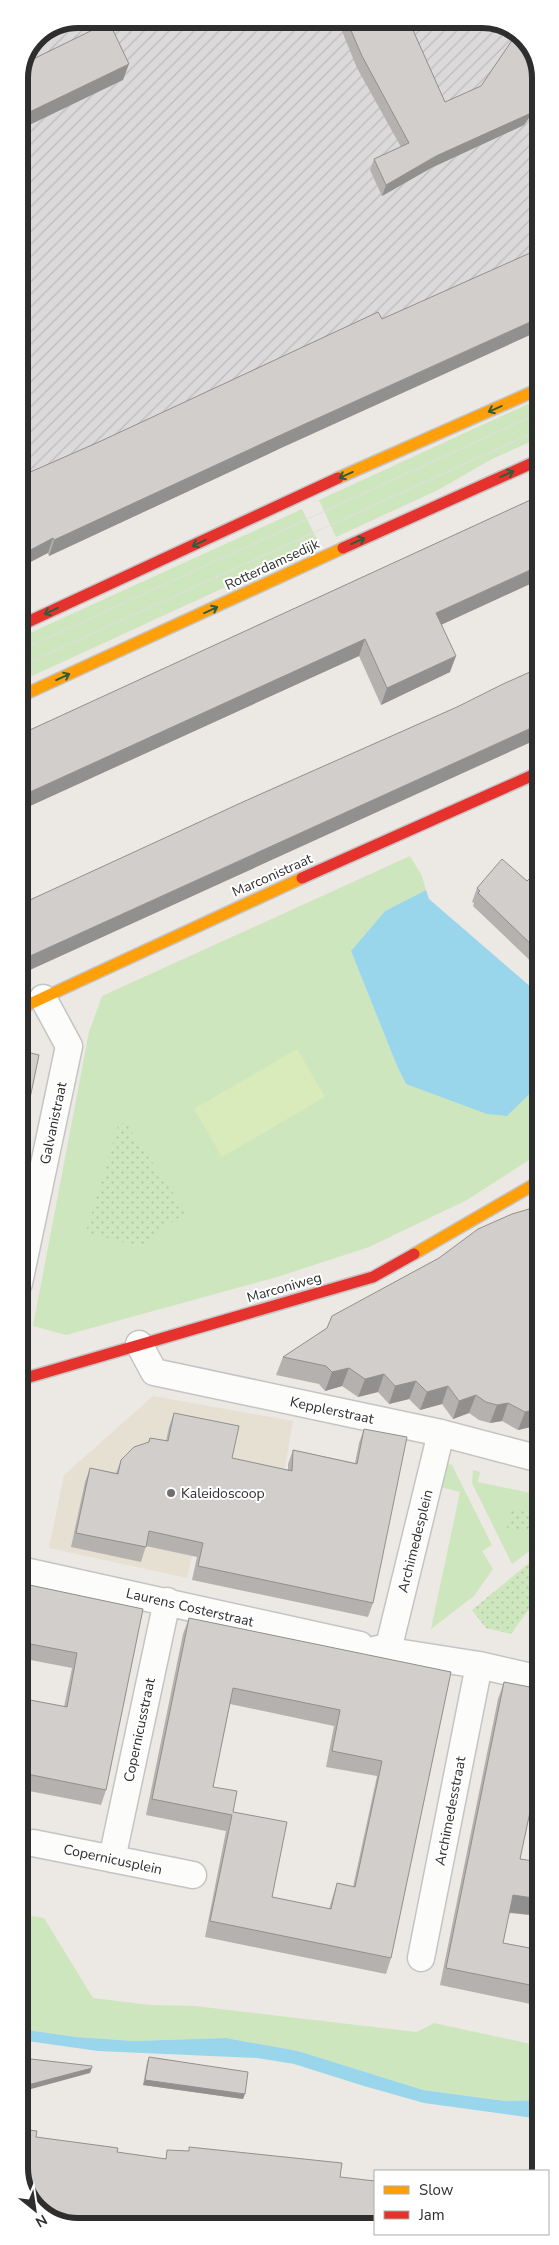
<svg xmlns="http://www.w3.org/2000/svg" width="559" height="2245" font-family="'Nunito Sans',sans-serif">
<defs>
<pattern id="industrial-furrows" width="10" height="10" patternUnits="userSpaceOnUse" patternTransform="scale(1.25)"><rect width="10" height="10" fill="#dcd9db"/><path d="M-1 1l2-2M0 10L10 0M9 11l2-2" fill="none" stroke="#bdbbbc"/></pattern>
<pattern id="park-dots" width="8" height="8" patternUnits="userSpaceOnUse" patternTransform="scale(1.25)"><rect width="8" height="8" fill="#cee6be"/><path d="M2 2h.1M6 6h.1" fill="none" stroke="#b1c6a4" stroke-width="1.8" stroke-linecap="round"/></pattern>
</defs>
<rect width="100%" height="100%" fill="#ece8e4"/>
<path fill="url(#industrial-furrows)" d="M78 19H489L523 36 539 67V257L19 494V78L36 36Z"/>
<path fill="#e6e0d3" d="M153 1396 293 1421 276 1519 203 1511 187 1578 49 1548 64 1475Z"/>
<path fill="#cee6be" d="M539 399V438L492 459 438 490 336 537 319 500Z
M302 509 319 544 19 682V638Z
M410 856 422 876 426 890 385 911 351 951 397 1066 406 1084 507 1116 540 1084V1153L467 1200 369 1247 277 1277 66 1335 33 1326 89 1032 102 996Z
M442 1461 452 1465 492 1545 482 1551 493 1569 474 1596 431 1629 460 1492 436 1486Z
M473 1470 480 1472 478 1482 540 1495V1543L512 1564 472 1483Z
M20 1914 44 1918 93 1998 150 2005 195 2006 417 2032 434 2023 540 2046V2100L505 2101 423 2090 298 2051 226 2038 134 2041 76 2037 20 2029Z"/>
<path fill="url(#park-dots)" d="M125 1122 186 1212 140 1247 86 1232 118 1126Z
M511 1508 540 1513 536 1534 507 1528Z
M540 1554V1594L511 1634 486 1628 472 1610Z"/>
<path fill="#d9eabb" d="M297 1049 325 1097 222 1157 194 1109Z"/>
<path fill="#99d6ec" d="M426 890 429 899 540 995V1057L531 1068 540 1077V1084L507 1116 487 1114 406 1084 397 1066 351 951 385 911Z
M20 2029 76 2037 134 2041 226 2038 298 2051 423 2090 505 2101 540 2100V2119L424 2103 364 2086 294 2064 257 2058 98 2051 20 2040Z"/>
<g fill="none" stroke-linecap="round" stroke-linejoin="round">
<defs>
<path id="street" d="M19 1283 69 1046 43 998
M139 1344 154 1372 441 1433 540 1459
M20 1570 360 1645
M377 1649 479 1665 540 1679
M388 1650 441 1433
M33 1843 193 1875
M112 1859 167 1601
M421 1958 479 1665"/>
<path id="slow" d="M338 478 539 389
M19 697 343 548
M19 1009 302 878
M414 1254 540 1181"/>
<path id="jam" d="M343 548 539 460
M19 626 338 478
M302 878 540 772
M19 1380 373 1277 414 1254"/>
</defs>
<use href="#street" stroke="#c5c4c5" stroke-width="29"/>
<use href="#slow" stroke="#c5c4c5" stroke-width="14"/>
<use href="#jam" stroke="#c5c4c5" stroke-width="14"/>
<use href="#street" stroke="#fcfcfb" stroke-width="26"/>
<use href="#slow" stroke="#ff9f0a" stroke-width="11"/>
<use href="#jam" stroke="#e5322d" stroke-width="11"/>
<path stroke="#dfdfe1" stroke-width="1" d="M19 651 539 413
M19 667 539 430"/>
</g>
<path fill="#b4b1af" fill-rule="evenodd" d="M337 19H408L445 102 539 67V104L524 125 431 168 382 196 370 170 374 159 401 147 357 68Z
M279 449 49 556 19 477Z
M539 496 442 624 450 672 381 705 359 656 19 811Z
M540 868V970L473 906 474 903 472 902 477 888 527 881Z
M540 1203V1430L535 1426 518 1430 502 1421 490 1423 479 1420 469 1413 453 1419 442 1404 420 1410 409 1399 389 1404 378 1392 358 1397 342 1386 325 1391 319 1384 276 1375 283 1357Z
M174 1413 232 1458 288 1470V1464L293 1450 355 1463 359 1443 364 1429 373 1603 368 1617 192 1580 197 1557 146 1546 141 1562 71 1547 85 1482 90 1468 116 1473 121 1460 148 1442 150 1438 166 1441 169 1427Z
M20 1583 143 1609 106 1790 101 1805 24 1790 23 1725 25 1716 30 1700 64 1707 72 1668 20 1658Z
M189 1618 451 1672 391 1958 386 1974 205 1937 226 1831 146 1815 183 1634ZM230 1704 334 1726 326 1767 377 1776 353 1887 337 1883 332 1899 329 1909 272 1897 233 1812 213 1787Z
M504 1682 540 1689V1774L538 1778H537L520 1859 540 1862V1916L509 1913 503 1943 540 1950V2006L440 1985 498 1699Z
M149 2057 243 2099 143 2085 147 2062Z"/>
<path fill="#92908e" d="M129 64 123 80 19 130V117Z
M539 98V104L524 125 431 168 382 196 386 185Z
M539 318V331L279 449 49 556 54 540 285 433Z
M53 538 48 553 19 568V556Z
M539 566V580L430 630 436 613Z
M365 639 359 656 19 811V797Z
M456 656 450 672 381 705 387 688Z
M540 724V738L19 975V961Z
M349 1368 342 1386 325 1391 332 1372Z
M384 1374 378 1392 358 1397 365 1379Z
M416 1381 409 1399 389 1404 395 1386Z
M448 1386 442 1404 420 1410 427 1392Z
M476 1395 469 1413 453 1419 459 1401Z
M508 1403 502 1421 490 1423 497 1405Z
M540 1408V1412L535 1426 518 1430 525 1412Z
M513 1895 540 1899V1916L506 1912Z
M92 2068 90 2073 20 2092V2087Z
M145 2080 245 2094 243 2099 143 2085Z
M47 2214 166 2226H70Z"/>
<path fill="#d1cecb" stroke="#92908e" fill-rule="evenodd" d="M346 19H408L445 102 481 86 517 33 523 36 539 67V98L529 114 436 156 386 185 374 159 409 143 362 56Z
M109 22 129 64 19 117V78L25 63Z
M539 249V318L285 433 54 540 53 538 19 556V477L101 441 378 312 382 319Z
M539 496V566L436 613 456 656 387 688 365 639 19 797V735Z
M539 668 540 724 19 961V905L245 801 457 707 503 684Z
M502 859 527 881 540 868V953L478 893 480 891 477 888Z
M19 1050 39 1055 19 1151Z
M540 1203V1408L525 1412 508 1403 497 1405 486 1402 476 1395 459 1401 448 1386 427 1392 416 1381 395 1386 384 1374 365 1379 349 1368 332 1372 326 1366 283 1357 327 1328 332 1316 439 1258 478 1229 512 1214 529 1209Z
M174 1413 239 1426 232 1458 292 1471 293 1450 357 1464 364 1429 407 1437 373 1603 198 1566 203 1543 149 1531 146 1547 76 1533 90 1468 118 1474 121 1460 134 1447 149 1442 150 1438 168 1441Z
M20 1583 143 1609 106 1790 27 1774 20 1812V1724L26 1725 30 1700 67 1707 77 1653 20 1642Z
M189 1618 451 1672 391 1958 210 1921 232 1815 152 1799ZM233 1688 340 1710 332 1751 382 1761 355 1887 337 1883 331 1909 272 1897 287 1822 233 1812 237 1791 213 1787Z
M504 1682 540 1689V1765L520 1859 540 1862V1899L513 1895 503 1943 540 1950V1987L446 1968Z
M149 2057 248 2072 245 2094 145 2080Z
M22 2058 92 2066V2068L20 2087V2077Z
M20 2129 37 2131 36 2137 118 2148 117 2152 166 2159 167 2150 189 2151V2147L342 2163 340 2177 375 2181V2225L166 2226 47 2214 36 2209 20 2178Z"/>
<defs><path id="oneway-shaft" d="M-6 0H5M1.5-3L5.5 0L1.5 3" fill="none" stroke-width="1.6" stroke-linecap="round" stroke-linejoin="round" transform="scale(1.25)"/></defs>
<g stroke="#2f5d3c">
<use href="#oneway-shaft" transform="translate(495 409) rotate(156)"/>
<use href="#oneway-shaft" transform="translate(507 474) rotate(-24)"/>
<use href="#oneway-shaft" transform="translate(346 475) rotate(156)"/>
<use href="#oneway-shaft" transform="translate(358 541) rotate(-24)"/>
<use href="#oneway-shaft" transform="translate(199 543) rotate(155)"/>
<use href="#oneway-shaft" transform="translate(211 610) rotate(-25)"/>
<use href="#oneway-shaft" transform="translate(51 611) rotate(155)"/>
<use href="#oneway-shaft" transform="translate(63 677) rotate(-25)"/>
</g>
<circle fill="#706f6e" stroke="#fff" stroke-width="2" cx="171" cy="1493" r="5"/>
<g text-anchor="middle" stroke-width="4" stroke-linejoin="round" paint-order="stroke">
<g font-size="14" fill="#2e2e2e" stroke="#fff">
<text transform="translate(272 564) rotate(-25)" y="5">Rotterdamsedijk</text>
<text transform="translate(272 875) rotate(-24)" y="5">Marconistraat</text>
<text transform="translate(53 1123) rotate(-78)" y="5">Galvanistraat</text>
<text transform="translate(284 1287) rotate(-16)" y="5">Marconiweg</text>
<text transform="translate(332 1410) rotate(12)" y="5">Kepplerstraat</text>
<text transform="translate(415 1541) rotate(-76)" y="5">Archimedesplein</text>
<text transform="translate(190 1607) rotate(13)" y="5">Laurens Costerstraat</text>
<text transform="translate(139 1730) rotate(-78)" y="5">Copernicusstraat</text>
<text transform="translate(450 1811) rotate(-79)" y="5">Archimedesstraat</text>
<text transform="translate(113 1859) rotate(12)" y="5">Copernicusplein</text>
</g>
<g font-size="14" fill="#2e2e2e" stroke="#fff" text-anchor="start">
<text x="181" y="1498">Kaleidoscoop</text>
</g>
</g>
<path d="M0 0H559V2245H0ZM78 28H482A50 50 0 0 1 532 78V2168A50 50 0 0 1 482 2218H78A50 50 0 0 1 28 2168V78A50 50 0 0 1 78 28Z" fill="#fff" fill-rule="evenodd"/>
<path fill="none" stroke="#2e2e2e" stroke-width="6" d="M78 28H482A50 50 0 0 1 532 78V2168A50 50 0 0 1 482 2218H78A50 50 0 0 1 28 2168V78A50 50 0 0 1 78 28Z"/>
<rect x="374" y="2170" width="175" height="65" fill="#ffffff" stroke="#ababab"/>
<rect x="384" y="2186" width="25" height="8" fill="#ff9f0a" stroke="#ababab"/>
<text x="419" y="2195" font-size="15" fill="#2e2e2e">Slow</text>
<rect x="384" y="2211" width="25" height="8" fill="#e5322d" stroke="#ababab"/>
<text x="419" y="2220" font-size="15" fill="#2e2e2e">Jam</text>
<g transform="translate(35 2210) rotate(150)" stroke="#ffffff" stroke-width="4" paint-order="stroke">
<path d="M0-4L9 19L0 12L-9 19Z" fill="#2e2e2e"/>
<text y="-8" font-size="14" font-weight="bold" text-anchor="middle" fill="#2e2e2e">N</text>
</g>
</svg>
